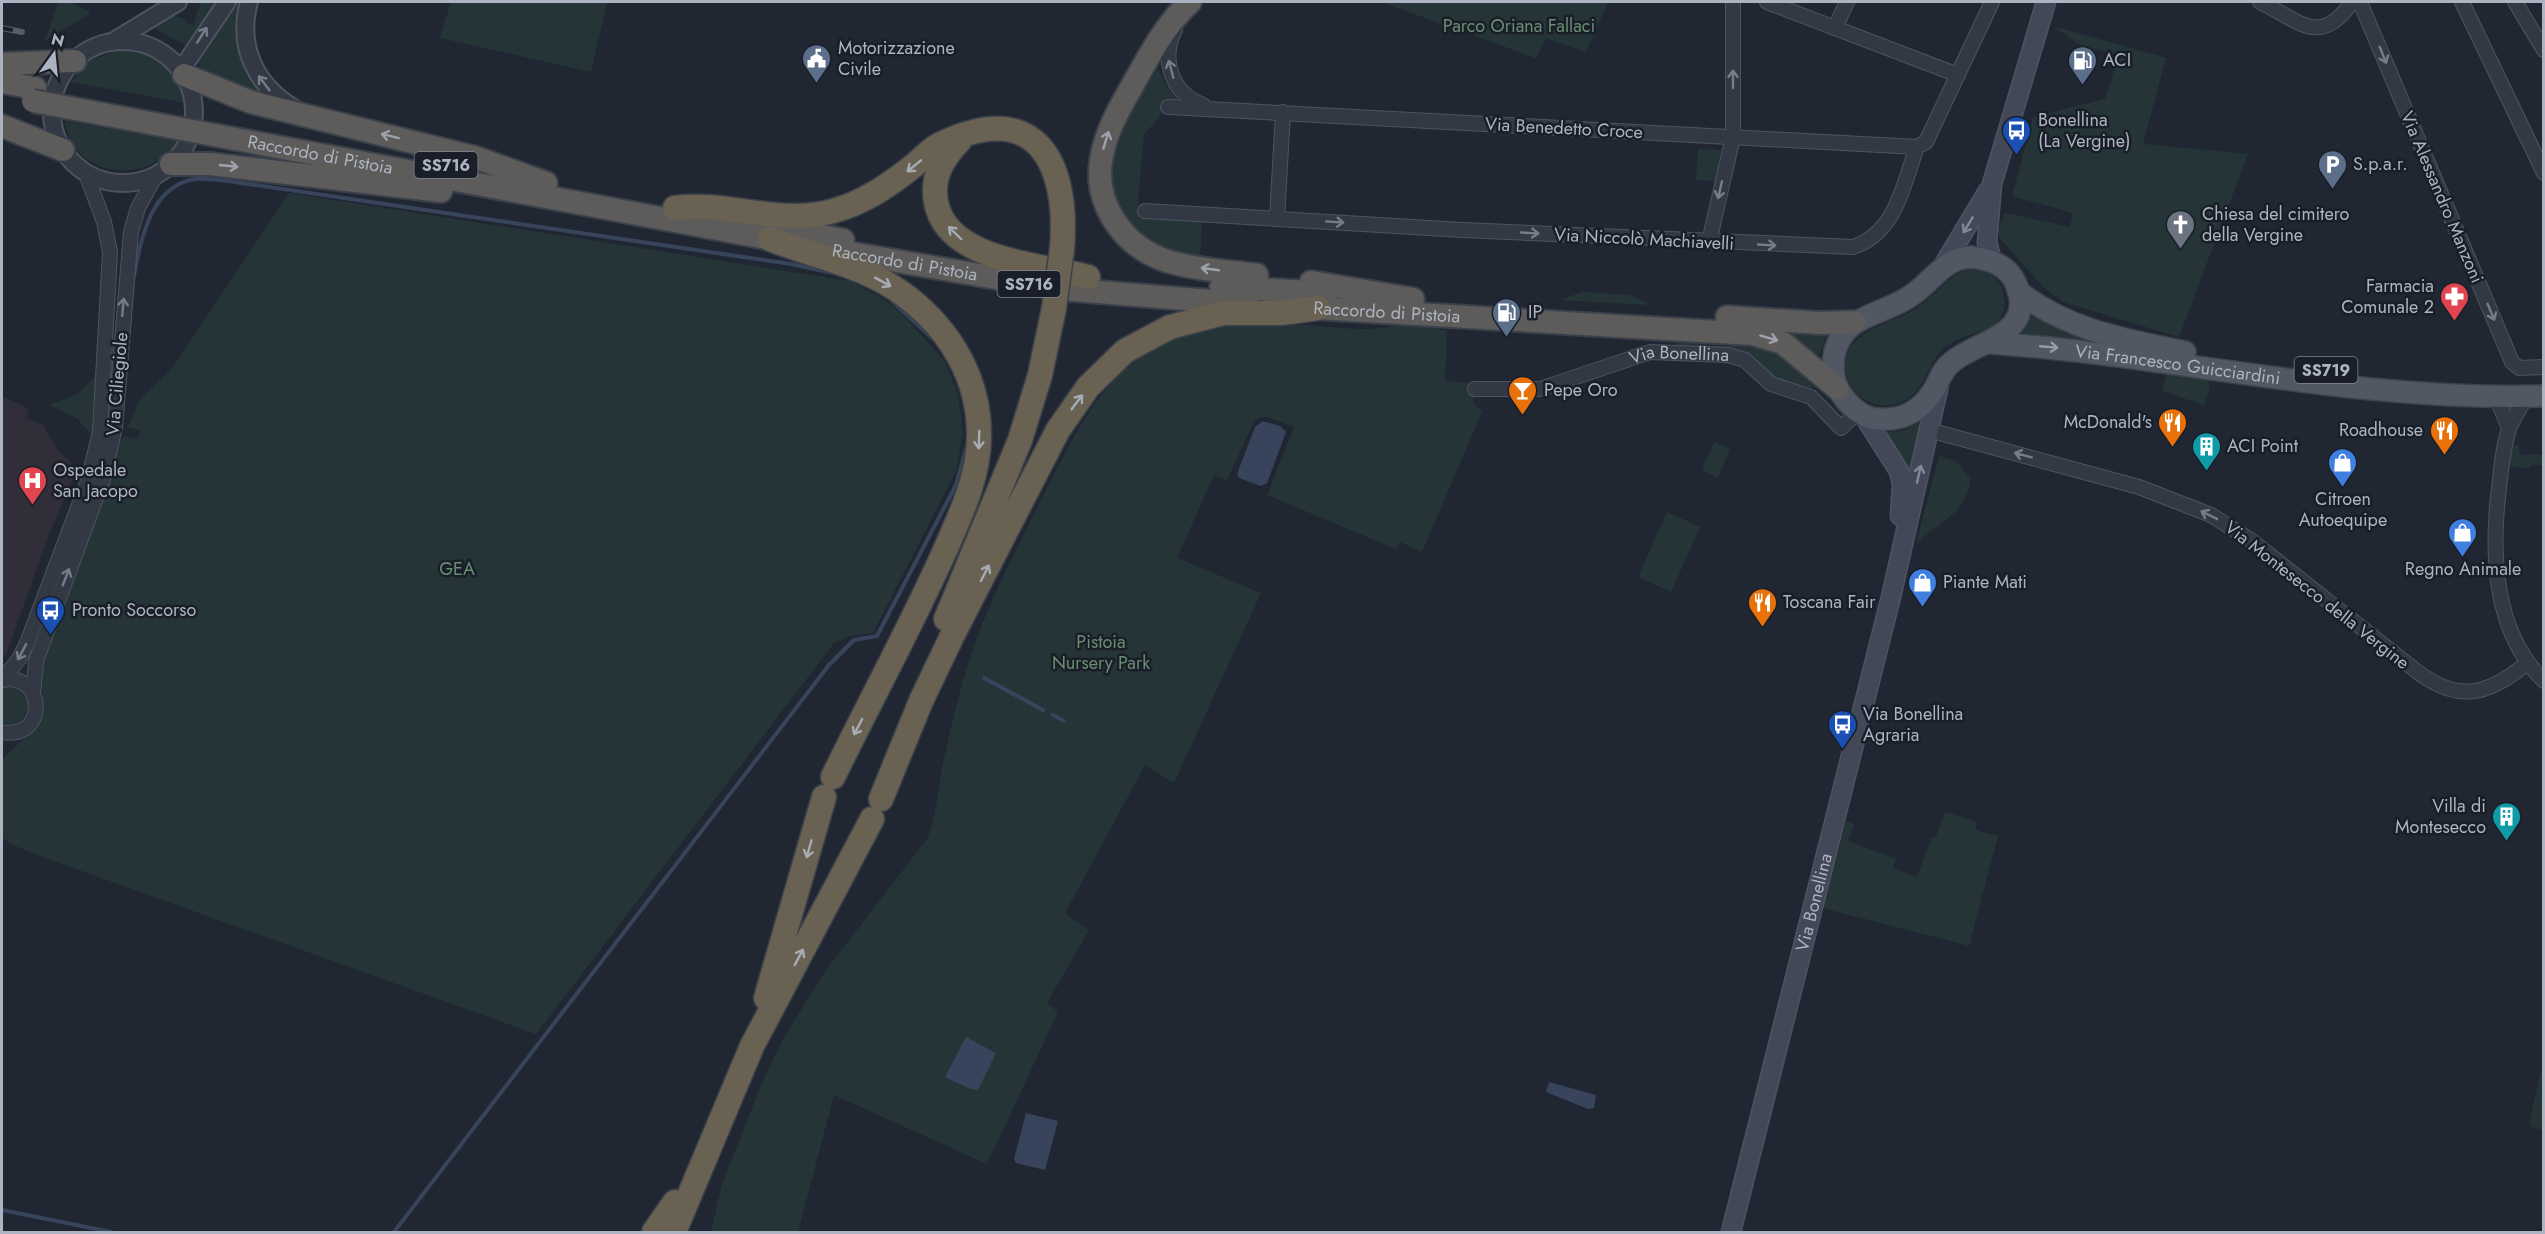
<svg xmlns="http://www.w3.org/2000/svg" width="2545" height="1234" font-family="Jost,sans-serif">
<rect width="100%" height="100%" fill="#202733"/>
<path fill="#302e39" d="M2 396 29 409 26 418 43 425 56 448 77 469 48 537 6 655 2 658Z"/>
<path fill="#253537" d="M58 2H70L91 13 43 42 49 30Z
M201 2H221L188 47 153 27 170 15 186 19 185 23 193 25Z
M232 2H242L267 97 206 74 197 61Z
M451 2H607L591 72 440 38Z
M1381 2H1608L1586 52 1546 38 1536 58Z
M2053 26 2166 58 2143 144 2248 154 2179 337 2063 302 2043 287 1999 237V229L2005 213 2070 227 2073 213 2012 196 2033 117 2105 99 2117 61 2124 56 2119 50 2113 54 2078 44Z
M119 50C153 50 177 70 185 103L71 82 89 61Z
M1158 68 1166 85 1180 103 1165 99 1159 118 1144 134 1137 212 1202 220 1200 262 1164 254 1118 215 1111 182 1113 157 1132 111Z
M65 121 177 141C149 187 72 178 65 121Z
M1698 149 1721 150 1715 181 1696 180Z
M289 193 850 281 885 300 904 316 944 360 958 394 963 433 956 471 873 633 850 636 834 643 536 1034 54 861 15 846 2 838V759L33 731 41 719 43 690 38 680 43 661 110 479 120 440 125 436 138 439 140 431 128 427 141 398 170 371Z
M1972 269C2000 270 2015 300 1997 322 1983 335 1960 334 1944 348 1928 362 1926 387 1907 399 1874 421 1830 382 1851 347 1861 329 1899 320 1917 308 1936 296 1949 272 1972 269Z
M1582 292 1631 295 1651 305 1561 300Z
M2034 316 2060 331 2086 340 2085 344 2025 337 2022 332 2029 318Z
M1408 323 1447 331 1445 381 1475 383 1473 402 1482 412 1422 552 1400 542 1396 549 1267 495 1294 427 1268 417H1261L1254 422 1227 480 1214 475 1177 558 1261 593 1174 783 1145 765 1065 913 1089 930 1047 1003 1058 1012 987 1164 834 1095 798 1232H711L722 1184 763 1081 784 1037 826 970 927 839C936 817 938 793 942 769 948 739 955 710 963 681 979 622 1007 568 1034 514 1068 449 1101 365 1175 338 1221 320 1270 323 1318 326 1350 329 1377 332 1408 323Z
M1773 326 1827 333 1820 353 1817 355Z
M1676 336C1705 354 1743 339 1773 352 1789 359 1801 374 1813 386L1809 390 1781 384 1764 371 1676 348Z
M98 373 93 437 77 418 49 405 78 394Z
M2167 373 2207 380 2210 387 2204 405 2162 391Z
M1919 423 1923 424 1914 474 1909 475 1903 460 1884 433 1905 430Z
M1714 442 1730 449 1718 478 1702 470Z
M2512 445H2519L2520 455 2543 454V465H2531L2529 468 2512 467 2508 463Z
M1939 456 1956 461 1971 479C1963 519 1941 518 1916 544Z
M1667 512 1700 527 1671 592 1638 577Z
M6 687 19 689 29 703 24 718 13 725 2 723V688Z
M1945 812 1977 822 1975 830 1998 836 1969 946 1823 908 1846 821 1854 824 1848 841 1896 859 1893 868 1917 877 1932 837H1936Z
M2543 1063V1130L2532 1127 2529 1122Z"/>
<path fill="#37445b" d="M1263 421 1280 426 1286 432 1267 483 1261 486 1239 478 1237 474 1255 427Z
M966 1037 996 1053 978 1090 970 1089 945 1077Z
M1549 1082 1596 1095 1594 1108 1588 1109 1546 1092Z
M1026 1113 1058 1121 1045 1170 1016 1163 1014 1159Z"/>
<g fill="none" stroke-linecap="round" stroke-linejoin="round">
<path stroke="#37445b" stroke-width="4" d="M134 276C141 240 150 186 195 179 205 178 218 180 228 181L791 264 838 274
M892 301 933 339
M984 678 1043 710
M1053 715 1064 721
M2 1210 111 1232
M394 1232 829 665 854 640 877 636 956 485 967 445"/>
<defs>
<g id="minor">
<path d="M1767 2 1958 75"/>
<path d="M2260 2C2300 21 2320 48 2352 2"/>
<path d="M2360 2 2512 362 2519 368 2544 367"/>
<path d="M2462 2 2544 173"/>
<path d="M2515 2 2544 50"/>
<path d="M1835 28 1847 2"/>
<path d="M1175 30C1160 59 1172 94 1203 105"/>
<path d="M1168 107 1917 147"/>
<path d="M1145 211 1463 230 1853 247C1896 233 1903 185 1917 147L1926 142 1992 2"/>
<path d="M1277 219 1283 112"/>
<path d="M1709 242 1733 137V2"/>
<path id="s1" d="M1475 389H1540L1650 352 1728 355 1745 360 1771 384 1811 397 1841 428 1858 412"/>
<path d="M2496 397 2509 428"/>
<path d="M2526 397C2521 407 2513 418 2509 429 2503 448 2501 468 2499 488 2491 553 2493 632 2544 681"/>
<path d="M1929 430 2139 487 2211 515 2252 541 2415 670C2457 703 2487 696 2526 664"/>
<path d="M2 680 19 659 27 643 88 481 100 432 110 252 104 222 85 171"/>
<path d="M2 680C47 672 47 741 2 732"/>
<path d="M33 693 36 661 103 479 115 427 131 232 138 208 156 175"/>
</g>
<path id="tertiary" d="M249 2C237 46 255 85 294 108
M52 112a71 71 0 1 1 142 0a71 71 0 1 1-142 0Z
M112 42 178 2
M181 70 227 2"/>
<g id="secondary">
<path d="M1992 261 1987 242 1992 184 2046 2"/>
<path d="M1943 266 1988 191"/>
<path d="M1864 416 1899 471 1902 484 1900 516"/>
<path id="s2" d="M1731 1232 1891 597 1939 385"/>
</g>
<g id="primary">
<path d="M1972 257C1991 260 2008 265 2016 284 2038 335 1976 341 1952 362 1944 368 1941 376 1937 384 1925 408 1906 421 1879 419 1864 419 1850 407 1842 395 1833 384 1832 370 1834 356 1841 314 1883 316 1912 295 1933 281 1943 258 1972 257Z"/>
<path d="M2018 291C2066 330 2126 340 2185 352"/>
<path id="s3" d="M1991 343C2175 356 2358 402 2544 396"/>
</g>
<g id="trunk">
<path d="M1190 2C1164 26 1148 58 1131 88 1119 109 1107 130 1102 155 1092 202 1122 246 1167 261 1196 270 1228 271 1257 275"/>
<path d="M2 64 75 61"/>
<path d="M184 75 251 102 477 158 546 183"/>
<path d="M2 82 35 88"/>
<path d="M2 126 63 150"/>
<path id="s4" d="M214 135 788 242"/>
<path d="M171 164H210L441 191"/>
<path d="M770 226 843 240"/>
<path id="s5" d="M820 248 1061 289 1248 304"/>
<path d="M1311 282 1413 299"/>
<path d="M1221 287 1326 293"/>
<path id="s6" d="M1299 307 1752 334 1783 343 1837 388"/>
<path d="M1727 317 1820 323 1854 322"/>
</g>
<path id="motorway" d="M960 140C944 157 931 176 936 202 947 262 1042 264 1088 277
M675 208C728 201 780 226 833 211 863 203 888 186 912 167 921 160 930 149 941 144 1036 98 1069 162 1062 249
M770 239C815 257 868 266 907 297 951 331 980 380 979 437 979 479 958 520 942 557 908 632 869 703 833 777
M946 619 1020 440 1040 375 1054 308
M881 799 921 701 953 634 1058 430 1088 387 1125 351 1170 327 1224 313H1282L1318 308
M766 998 824 797
M654 1232 675 1202
M674 1232 752 1046 872 819"/>
</defs>
<use href="#minor" stroke="#4e545f" stroke-width="16"/>
<use href="#tertiary" stroke="#4e545f" stroke-width="20"/>
<use href="#secondary" stroke="#4e545f" stroke-width="21"/>
<use href="#primary" stroke="#3d424d" stroke-width="24"/>
<use href="#trunk" stroke="#3b414b" stroke-width="26"/>
<use href="#motorway" stroke="#3b414b" stroke-width="27"/>
<use href="#minor" stroke="#333944" stroke-width="14"/>
<use href="#tertiary" stroke="#333944" stroke-width="16"/>
<use href="#secondary" stroke="#424857" stroke-width="18"/>
<use href="#primary" stroke="#515864" stroke-width="21"/>
<use href="#trunk" stroke="#5d5c5a" stroke-width="22"/>
<use href="#motorway" stroke="#696151" stroke-width="24"/>
<defs>
<path id="rail" d="M2 28 22 32"/>
</defs>
<use href="#rail" stroke="#555d6b" stroke-width="6"/>
<use href="#rail" stroke="#191e28" stroke-width="4" stroke-dasharray="11" stroke-linecap="butt"/>
<defs>
<path id="trunk-bridge" d="M33 101 214 135"/>
<path id="motorway-bridge" d="M1054 308 1062 249"/>
</defs>
<use href="#trunk-bridge" stroke="#3b414b" stroke-width="26" stroke-linecap="butt"/>
<use href="#motorway-bridge" stroke="#3b414b" stroke-width="27" stroke-linecap="butt"/>
<use href="#trunk-bridge" stroke="#5d5c5a" stroke-width="22"/>
<use href="#motorway-bridge" stroke="#696151" stroke-width="24"/>
</g>
<defs><path id="oneway-shaft" d="M-6 0H5M1.5-3L5.5 0L1.5 3" fill="none" stroke-width="1.6" stroke-linecap="round" stroke-linejoin="round" transform="scale(1.5)"/></defs>
<g stroke="#767d89">
<use href="#oneway-shaft" transform="translate(202 35) rotate(-57)"/>
<use href="#oneway-shaft" transform="translate(2383 55) rotate(68)"/>
<use href="#oneway-shaft" transform="translate(1171 69) rotate(-105)"/>
<use href="#oneway-shaft" transform="translate(1733 79) rotate(-90)"/>
<use href="#oneway-shaft" transform="translate(264 83) rotate(-127)"/>
<use href="#oneway-shaft" transform="translate(1720 190) rotate(103)"/>
<use href="#oneway-shaft" transform="translate(1335 222) rotate(4)"/>
<use href="#oneway-shaft" transform="translate(1530 233) rotate(3)"/>
<use href="#oneway-shaft" transform="translate(1767 245) rotate(3)"/>
<use href="#oneway-shaft" transform="translate(123 307) rotate(-85)"/>
<use href="#oneway-shaft" transform="translate(2491 312) rotate(67)"/>
<use href="#oneway-shaft" transform="translate(2023 455) rotate(-165)"/>
<use href="#oneway-shaft" transform="translate(2209 515) rotate(-154)"/>
<use href="#oneway-shaft" transform="translate(66 577) rotate(-69)"/>
<use href="#oneway-shaft" transform="translate(22 652) rotate(118)"/>
</g>
<g stroke="#9da2ac">
<use href="#oneway-shaft" transform="translate(390 136) rotate(-166)"/>
<use href="#oneway-shaft" transform="translate(1106 140) rotate(-73)"/>
<use href="#oneway-shaft" transform="translate(229 166) rotate(6)"/>
<use href="#oneway-shaft" transform="translate(1210 269) rotate(-172)"/>
<use href="#oneway-shaft" transform="translate(1769 338) rotate(16)"/>
</g>
<g stroke="#a6acb6">
<use href="#oneway-shaft" transform="translate(914 166) rotate(141)"/>
<use href="#oneway-shaft" transform="translate(955 233) rotate(-136)"/>
<use href="#oneway-shaft" transform="translate(883 282) rotate(29)"/>
<use href="#oneway-shaft" transform="translate(1077 402) rotate(-53)"/>
<use href="#oneway-shaft" transform="translate(979 440) rotate(92)"/>
<use href="#oneway-shaft" transform="translate(985 573) rotate(-63)"/>
<use href="#oneway-shaft" transform="translate(858 727) rotate(118)"/>
<use href="#oneway-shaft" transform="translate(809 849) rotate(106)"/>
<use href="#oneway-shaft" transform="translate(799 957) rotate(-62)"/>
</g>
<g stroke="#828997">
<use href="#oneway-shaft" transform="translate(1968 225) rotate(121)"/>
<use href="#oneway-shaft" transform="translate(1919 474) rotate(-77)"/>
</g>
<use stroke="#969daa" href="#oneway-shaft" transform="translate(2049 347) rotate(5)"/>
<defs>
<symbol id="civic-pin" viewBox="-11 -11 22 30"><path d="M0 17L-7.5 6A9.5 9.5 0 1 1 7.5 6Z" fill="#5c6f8a" stroke="#191e28"/><path d="M-.6-6.5H3V-4.5H.6V-3L4-1V1h2V6H-6V1h2V-1L-.6-3ZM-1.2 2.5V6h2.4V2.5Z" fill="#fff"/></symbol>
<symbol id="fuel-pin" viewBox="-11 -11 22 30"><path d="M0 17L-7.5 6A9.5 9.5 0 1 1 7.5 6Z" fill="#5c6f8a" stroke="#191e28"/><path d="M-5.5-6h7V0h2V4h1.3V-2.5L3-4.5l.8-.8L6-3V5H2.5V1h-1V6h-7ZM-4.2-4.7v3.2H.2V-4.7Z" fill="#fff"/></symbol>
<symbol id="bus-pin" viewBox="-11 -11 22 30"><path d="M0 17L-7.5 6A9.5 9.5 0 1 1 7.5 6Z" fill="#1a4fb4" stroke="#191e28"/><path d="M-5-6H5V4H4V6H2V4H-2V6H-4V4H-5ZM-3.5-4V0h7V-4ZM-3.5 1.2v1.5H-2V1.2ZM2 1.2v1.5H3.5V1.2Z" fill="#fff"/></symbol>
<symbol id="parking-pin" viewBox="-11 -11 22 30"><path d="M0 17L-7.5 6A9.5 9.5 0 1 1 7.5 6Z" fill="#5c6f8a" stroke="#191e28"/><path d="M-3.5-5.5H1a3.5 3.5 0 0 1 0 7H-1V5.5H-3.5ZM-1-3.4V-.6H.8a1.4 1.4 0 0 0 0-2.8Z" fill="#fff"/></symbol>
<symbol id="church-pin" viewBox="-11 -11 22 30"><path d="M0 17L-7.5 6A9.5 9.5 0 1 1 7.5 6Z" fill="#6b7280" stroke="#191e28"/><path d="M-1.2-6h2.4v3.5h3.3v2.4h-3.3V6h-2.4V-.1h-3.3v-2.4h3.3Z" fill="#fff"/></symbol>
<symbol id="pharmacy-pin" viewBox="-11 -11 22 30"><path d="M0 17L-7.5 6A9.5 9.5 0 1 1 7.5 6Z" fill="#e0444e" stroke="#191e28"/><path d="M-2-6h4v4h4v4h-4v4h-4v-4h-4v-4h4Z" fill="#fff"/></symbol>
<symbol id="bar-pin" viewBox="-11 -11 22 30"><path d="M0 17L-7.5 6A9.5 9.5 0 1 1 7.5 6Z" fill="#e8710a" stroke="#191e28"/><path d="M-6-5H6L.8 .8V4.5H3.5V6h-7V4.5H-.8V.8Z" fill="#fff"/></symbol>
<symbol id="restaurant-pin" viewBox="-11 -11 22 30"><path d="M0 17L-7.5 6A9.5 9.5 0 1 1 7.5 6Z" fill="#e8710a" stroke="#191e28"/><path d="M-5-6h1v4h1v-4h1v4h1v-4h1v5L-1.5 .5V6h-2V.5L-5-1ZM5-6V6H3V1.5H1.5Q1.5-4 5-6Z" fill="#fff"/></symbol>
<symbol id="building-pin" viewBox="-11 -11 22 30"><path d="M0 17L-7.5 6A9.5 9.5 0 1 1 7.5 6Z" fill="#0f9aa8" stroke="#191e28"/><path d="M-4-6H4V6H1V3H-1V6H-4ZM-2.5-4.3h1.7v1.8h-1.7ZM.8-4.3h1.7v1.8H.8ZM-2.5-1h1.7V.8h-1.7ZM.8-1h1.7V.8H.8Z" fill="#fff"/></symbol>
<symbol id="shop-pin" viewBox="-11 -11 22 30"><path d="M0 17L-7.5 6A9.5 9.5 0 1 1 7.5 6Z" fill="#3f7fe0" stroke="#191e28"/><path d="M-5-2.5h2.3a2.7 3.5 0 0 1 5.4 0H5L5.5 6h-11ZM-1.5-2.5h3a1.5 2.3 0 0 0-3 0Z" fill="#fff"/></symbol>
<symbol id="hospital-pin" viewBox="-11 -11 22 30"><path d="M0 17L-7.5 6A9.5 9.5 0 1 1 7.5 6Z" fill="#e0444e" stroke="#191e28"/><path d="M-5-5h3v3.5h4V-5h3V5h-3V1.5h-4V5h-3Z" fill="#fff"/></symbol>
</defs>
<g fill-rule="evenodd">
<use href="#civic-pin" x="800" y="42" width="33" height="45"/>
<use href="#fuel-pin" x="2066" y="44" width="33" height="45"/>
<use href="#bus-pin" x="2000" y="114" width="33" height="45"/>
<use href="#parking-pin" x="2316" y="148" width="33" height="45"/>
<use href="#church-pin" x="2164" y="208" width="33" height="45"/>
<use href="#pharmacy-pin" x="2438" y="280" width="33" height="45"/>
<use href="#fuel-pin" x="1490" y="296" width="33" height="45"/>
<use href="#bar-pin" x="1506" y="374" width="33" height="45"/>
<use href="#restaurant-pin" x="2156" y="406" width="33" height="45"/>
<use href="#restaurant-pin" x="2428" y="414" width="33" height="45"/>
<use href="#building-pin" x="2190" y="430" width="33" height="45"/>
<use href="#shop-pin" x="2326" y="446" width="33" height="45"/>
<use href="#hospital-pin" x="16" y="464" width="33" height="45"/>
<use href="#shop-pin" x="2446" y="516" width="33" height="45"/>
<use href="#shop-pin" x="1906" y="566" width="33" height="45"/>
<use href="#restaurant-pin" x="1746" y="586" width="33" height="45"/>
<use href="#bus-pin" x="34" y="594" width="33" height="45"/>
<use href="#bus-pin" x="1826" y="708" width="33" height="45"/>
<use href="#building-pin" x="2490" y="800" width="33" height="45"/>
</g>
<g text-anchor="middle" stroke-width="5" stroke-linejoin="round" paint-order="stroke">
<g fill="#191e28" stroke="#818793" stroke-width="1.5">
<rect x="414.5" y="152" width="63" height="26" rx="4.5"/>
<rect x="997.5" y="271" width="63" height="26" rx="4.5"/>
<rect x="2294.5" y="357" width="63" height="26" rx="4.5"/>
</g>
<g font-size="16" font-weight="bold" fill="#adb4c1">
<text x="446" y="171">SS716</text>
<text x="1029" y="290">SS716</text>
<text x="2326" y="376">SS719</text>
</g>
<g font-size="18" fill="#678f73" stroke="#191e28">
<text x="1519" y="32">Parco Oriana Fallaci</text>
<text x="457" y="575">GEA</text>
<text x="1101" y="648">Pistoia<tspan x="1101" dy="21">Nursery Park</tspan></text>
</g>
<g font-size="18" fill="#adb4c1" stroke="#191e28" text-anchor="start">
<text x="838" y="54">Motorizzazione<tspan x="838" dy="21">Civile</tspan></text>
<text x="2103" y="66">ACI</text>
<text x="2038" y="126">Bonellina<tspan x="2038" dy="21">(La Vergine)</tspan></text>
<text x="2353" y="170">S.p.a.r.</text>
<text x="2202" y="220">Chiesa del cimitero<tspan x="2202" dy="21">della Vergine</tspan></text>
<text x="2434" y="292" text-anchor="end">Farmacia<tspan x="2434" dy="21">Comunale 2</tspan></text>
<text x="1528" y="318">IP</text>
<text x="1544" y="396">Pepe Oro</text>
<text x="2152" y="428" text-anchor="end">McDonald's</text>
<text x="2423" y="436" text-anchor="end">Roadhouse</text>
<text x="2227" y="452">ACI Point</text>
<text x="53" y="476">Ospedale<tspan x="53" dy="21">San Jacopo</tspan></text>
<text x="2343" y="505" text-anchor="middle">Citroen<tspan x="2343" dy="21">Autoequipe</tspan></text>
<text x="2463" y="575" text-anchor="middle">Regno Animale</text>
<text x="1943" y="588">Piante Mati</text>
<text x="1783" y="608">Toscana Fair</text>
<text x="72" y="616">Pronto Soccorso</text>
<text x="1863" y="720">Via Bonellina<tspan x="1863" dy="21">Agraria</tspan></text>
<text x="2486" y="812" text-anchor="end">Villa di<tspan x="2486" dy="21">Montesecco</tspan></text>
</g>
<g font-size="18" fill="#adb4c1" stroke="#191e28">
<text transform="translate(1564 128) rotate(3)" y="6">Via Benedetto Croce</text>
<text dy="6" stroke="none"><textPath href="#s4" startOffset="108">Raccordo di Pistoia</textPath></text>
<text transform="translate(2442 197) rotate(67)" y="6">Via Alessandro Manzoni</text>
<text transform="translate(1644 239) rotate(3)" y="6">Via Niccolò Machiavelli</text>
<text dy="6" stroke="none"><textPath href="#s5" startOffset="86">Raccordo di Pistoia</textPath></text>
<text dy="6" stroke="none"><textPath href="#s6" startOffset="88">Raccordo di Pistoia</textPath></text>
<text dy="6" stroke="none"><textPath href="#s1" startOffset="210">Via Bonellina</textPath></text>
<text dy="6" stroke="none"><textPath href="#s3" startOffset="188">Via Francesco Guicciardini</textPath></text>
<text transform="translate(117 384) rotate(-85)" y="6">Via Ciliegiole</text>
<text transform="translate(2317 595) rotate(38)" y="6">Via Montesecco della Vergine</text>
<text dy="6" stroke="none"><textPath href="#s2" startOffset="340">Via Bonellina</textPath></text>
</g>
</g>
<rect width="2545" height="1234" fill="none" stroke="#adb4c1" stroke-width="6"/>
<g transform="translate(54 54) rotate(15)" stroke="#191e28" stroke-width="4.5" paint-order="stroke">
<path d="M0-4.5L10 22L0 15L-10 22Z" fill="#adb4c1"/>
<text y="-9" font-size="16" font-weight="bold" text-anchor="middle" fill="#adb4c1">N</text>
</g>
</svg>
